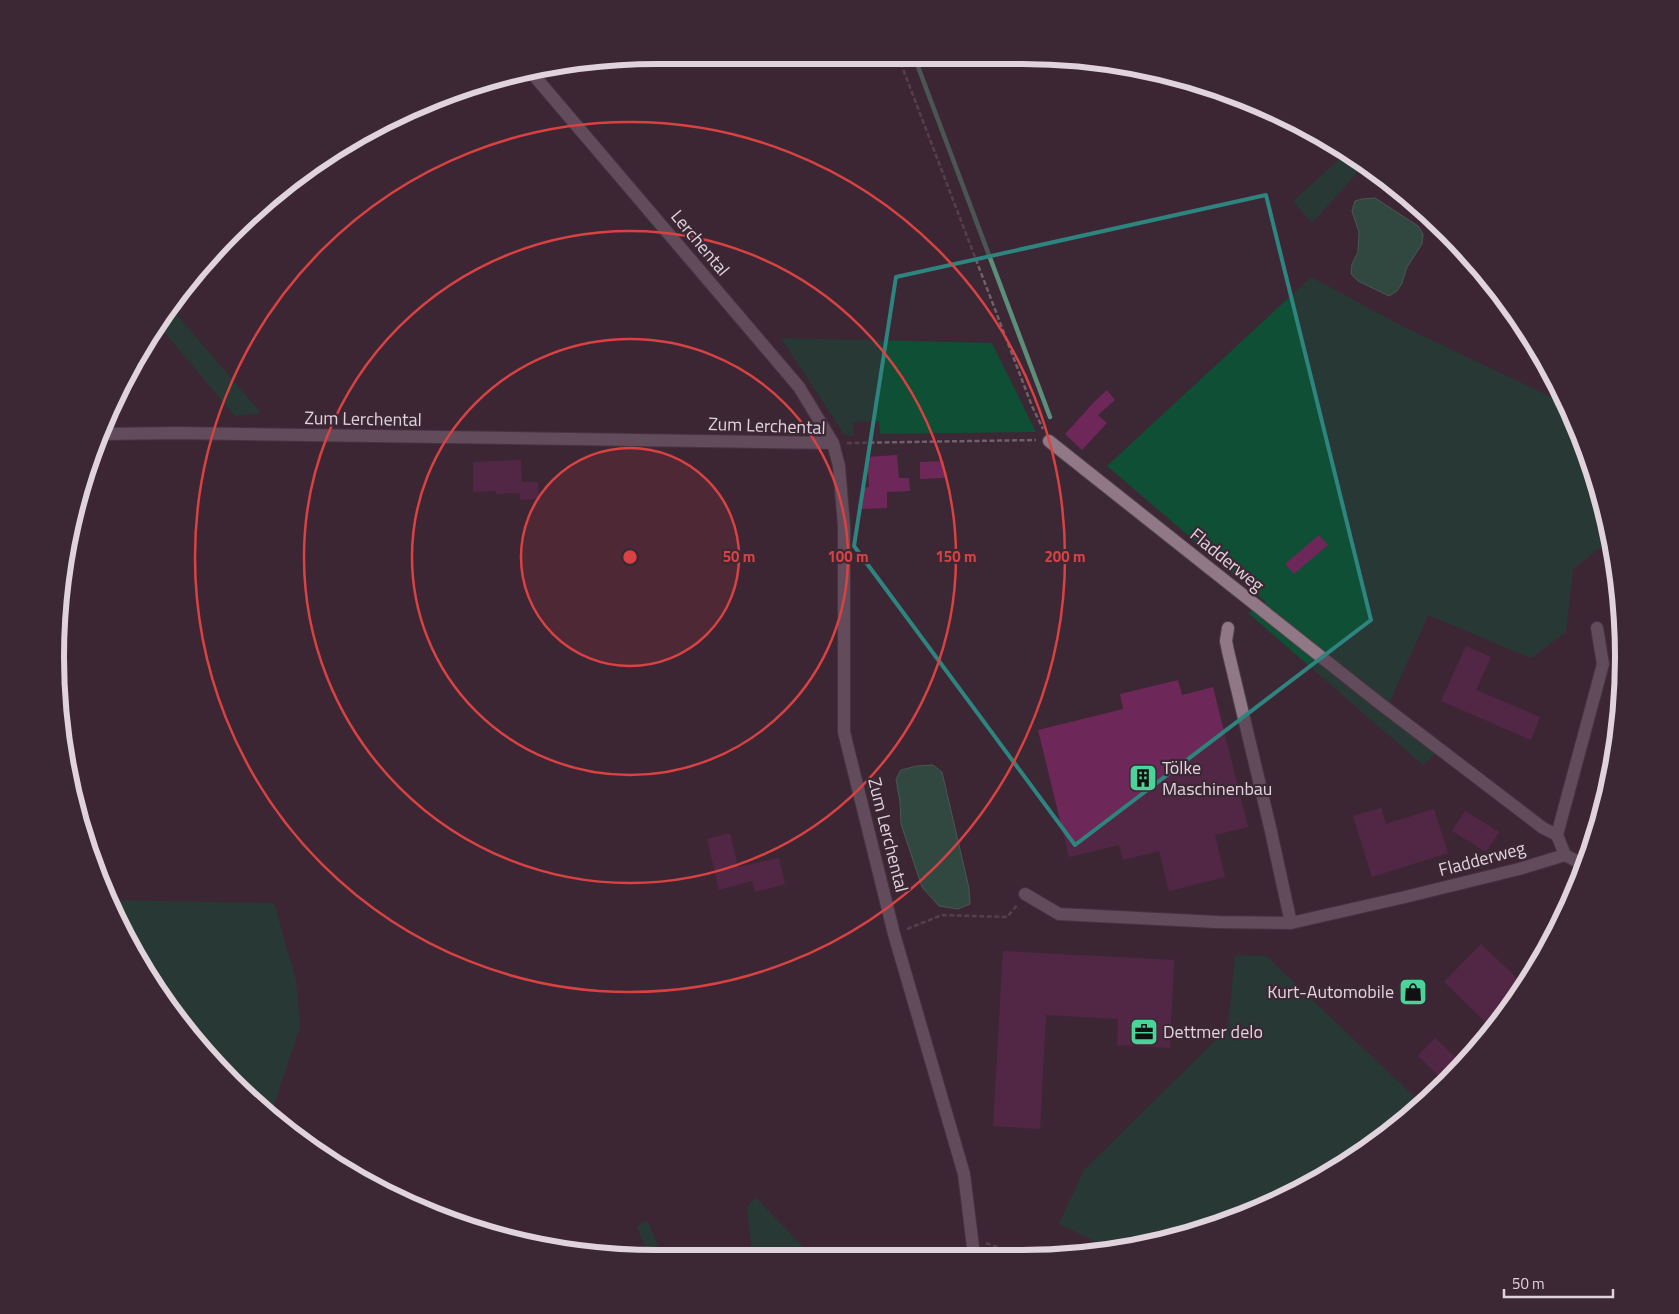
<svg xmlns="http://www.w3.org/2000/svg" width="1679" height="1314" font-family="'Titillium Web',sans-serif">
<rect width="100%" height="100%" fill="#3c2734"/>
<path fill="#0f4f36" d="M1348 152 1365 164 1312 223 1293 201Z
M1311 277 1402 326 1555 399 1567 422 1572 420 1592 463 1610 540 1573 569 1566 632 1531 658 1428 615 1385 713 1438 751 1423 765 1248 613 1266 602 1107 466Z
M172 309 261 413 235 416 159 326Z
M781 338 992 343 1036 432 880 434 879 421 853 422V436L845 435Z
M112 900 274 903 296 980 300 1027 271 1113 205 1054 136 958Z
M1235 955 1266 956 1423 1105 1323 1178 1215 1227 1109 1248 1059 1224 1084 1170 1228 1028Z
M755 1197 814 1258 753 1259 747 1208Z
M647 1220 664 1259 650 1258 637 1227Z"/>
<path fill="#247151" stroke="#5c8e7a" d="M1375 198 1418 226 1423 234 1422 244 1407 267 1402 283 1397 291 1389 296 1358 281 1351 274 1352 264 1358 252 1359 232 1352 211 1355 201 1362 199Z
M933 765 942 772 969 888 970 904 958 909 939 906 922 887 901 824 900 802 896 779 901 770 917 766Z"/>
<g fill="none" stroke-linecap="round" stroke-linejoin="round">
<path stroke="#5c8e7a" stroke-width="4.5" d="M914 56 1050 417"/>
</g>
<path fill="#6d2859" d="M1107 390 1115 400 1098 415 1107 423 1082 450 1065 434 1096 400Z
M897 455 899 478H909L910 491 887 492V508L862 509 861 488 869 487 867 457Z
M521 460 522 482H538L539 499 520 500V493L496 494V491L473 492V462Z
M944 461 945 478 920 479V462Z
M1319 535 1328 545 1294 574 1285 564Z
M1466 646 1491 657 1476 690 1540 717 1531 740 1441 701Z
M1178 680 1182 695 1213 687 1248 827 1215 835 1225 877 1169 891 1159 851 1123 860 1119 845 1069 857 1038 730 1123 709 1120 694Z
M1381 808 1386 824 1434 809 1448 853 1372 877 1353 816Z
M1465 811 1499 832 1486 852 1452 831Z
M730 833 738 867 779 858 785 884 755 892 752 881 719 890 707 839Z
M1481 944 1524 985 1500 1023 1494 1030 1444 982Z
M1003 951 1174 960 1170 1048 1117 1045 1118 1019 1046 1015 1040 1129 993 1126Z
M1435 1038 1462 1064 1445 1082 1418 1056Z"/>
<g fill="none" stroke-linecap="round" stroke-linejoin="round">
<defs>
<path id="minor" d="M531 72 799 387 833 443 839 466 844 526V732L894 934 964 1174 974 1255 983 1258
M103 434 178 433 833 443
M1049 441 1378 702 1543 828 1557 835
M1228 628 1226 641 1228 651 1270 827 1291 923
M1584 865 1565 855 1557 835 1603 664 1597 628
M1025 894 1059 914 1217 922 1291 923 1405 897 1519 869 1565 855"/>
</defs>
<use href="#minor" stroke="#53434e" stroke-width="14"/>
<path stroke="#715f6a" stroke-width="2.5" stroke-dasharray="5 2.5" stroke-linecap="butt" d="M898 56 1032 406 1043 429
M847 443 1036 440
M907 929 942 915 1007 917 1018 904
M986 1243 1027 1258"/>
<use href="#minor" stroke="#917887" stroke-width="12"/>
</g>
<path d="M0 0H1679V1314H0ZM1266 195 1371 620 1075 845 854 546 896 277Z" fill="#3c2734" fill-opacity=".55" fill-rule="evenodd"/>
<path fill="none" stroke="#2e847e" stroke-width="4" stroke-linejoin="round" d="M1266 195 1371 620 1075 845 854 546 896 277Z"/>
<circle cx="630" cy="557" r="109" fill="#d84243" fill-opacity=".12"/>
<g fill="none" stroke="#d84243" stroke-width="2.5">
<circle cx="630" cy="557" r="109"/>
<circle cx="630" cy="557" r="218"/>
<circle cx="630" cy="557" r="326"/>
<circle cx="630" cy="557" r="435"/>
</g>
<defs>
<symbol id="building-square" viewBox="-11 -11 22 22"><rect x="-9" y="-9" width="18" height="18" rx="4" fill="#4cd39a" stroke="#3c2734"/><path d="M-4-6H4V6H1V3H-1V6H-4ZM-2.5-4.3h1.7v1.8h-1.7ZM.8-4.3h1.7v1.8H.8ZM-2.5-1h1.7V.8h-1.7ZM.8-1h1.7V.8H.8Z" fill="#111"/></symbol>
<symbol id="shop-square" viewBox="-11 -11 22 22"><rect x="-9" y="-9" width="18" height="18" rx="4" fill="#4cd39a" stroke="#3c2734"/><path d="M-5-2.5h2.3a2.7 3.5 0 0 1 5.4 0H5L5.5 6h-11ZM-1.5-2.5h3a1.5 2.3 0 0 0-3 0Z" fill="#111"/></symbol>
<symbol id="office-square" viewBox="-11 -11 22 22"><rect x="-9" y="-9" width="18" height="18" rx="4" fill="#4cd39a" stroke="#3c2734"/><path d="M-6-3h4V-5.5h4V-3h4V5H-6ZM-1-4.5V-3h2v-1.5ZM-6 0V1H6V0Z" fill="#111"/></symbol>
</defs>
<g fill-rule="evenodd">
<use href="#building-square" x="1127" y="762" width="32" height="32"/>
<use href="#shop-square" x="1397" y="976" width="32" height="32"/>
<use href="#office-square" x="1128" y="1016" width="32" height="32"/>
</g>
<g text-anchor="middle" stroke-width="4.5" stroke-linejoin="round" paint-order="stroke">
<g font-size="18" fill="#e0d3db" stroke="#3c2734">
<text transform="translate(700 243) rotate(50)" y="6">Lerchental</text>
<text transform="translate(363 419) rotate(1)" y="6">Zum Lerchental</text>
<text transform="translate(767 426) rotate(2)" y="6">Zum Lerchental</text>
<text transform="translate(1227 560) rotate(39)" y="6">Fladderweg</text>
<text transform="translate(888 835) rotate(76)" y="6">Zum Lerchental</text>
<text transform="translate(1482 859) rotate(-15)" y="6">Fladderweg</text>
</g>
<g font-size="18" fill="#e0d3db" stroke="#3c2734" text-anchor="start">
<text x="1162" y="774">Tölke<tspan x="1162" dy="21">Maschinenbau</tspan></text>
<text x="1394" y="998" text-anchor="end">Kurt-Automobile</text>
<text x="1163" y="1038">Dettmer delo</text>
</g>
</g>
<path d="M0 0H1679V1314H0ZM657 64H1022A593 593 0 0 1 1615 657V657A593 593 0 0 1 1022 1250H657A593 593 0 0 1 64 657V657A593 593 0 0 1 657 64Z" fill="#3c2734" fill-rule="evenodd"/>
<path fill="none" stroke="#e0d3db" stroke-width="6" d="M657 64H1022A593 593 0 0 1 1615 657V657A593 593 0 0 1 1022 1250H657A593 593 0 0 1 64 657V657A593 593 0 0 1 657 64Z"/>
<circle cx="630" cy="557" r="8" fill="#d84243" stroke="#3c2734" stroke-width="2.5"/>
<g font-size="15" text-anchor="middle" font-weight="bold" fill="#d84243" stroke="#3c2734" stroke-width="4.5" stroke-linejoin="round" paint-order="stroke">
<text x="739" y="562">50 m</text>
<text x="848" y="562">100 m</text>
<text x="956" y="562">150 m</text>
<text x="1065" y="562">200 m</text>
</g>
<path d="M1504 1289v8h109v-8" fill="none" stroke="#e0d3db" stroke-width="2.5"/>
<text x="1512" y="1289" font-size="15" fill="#e0d3db" stroke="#3c2734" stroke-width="4" paint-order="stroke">50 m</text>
</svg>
